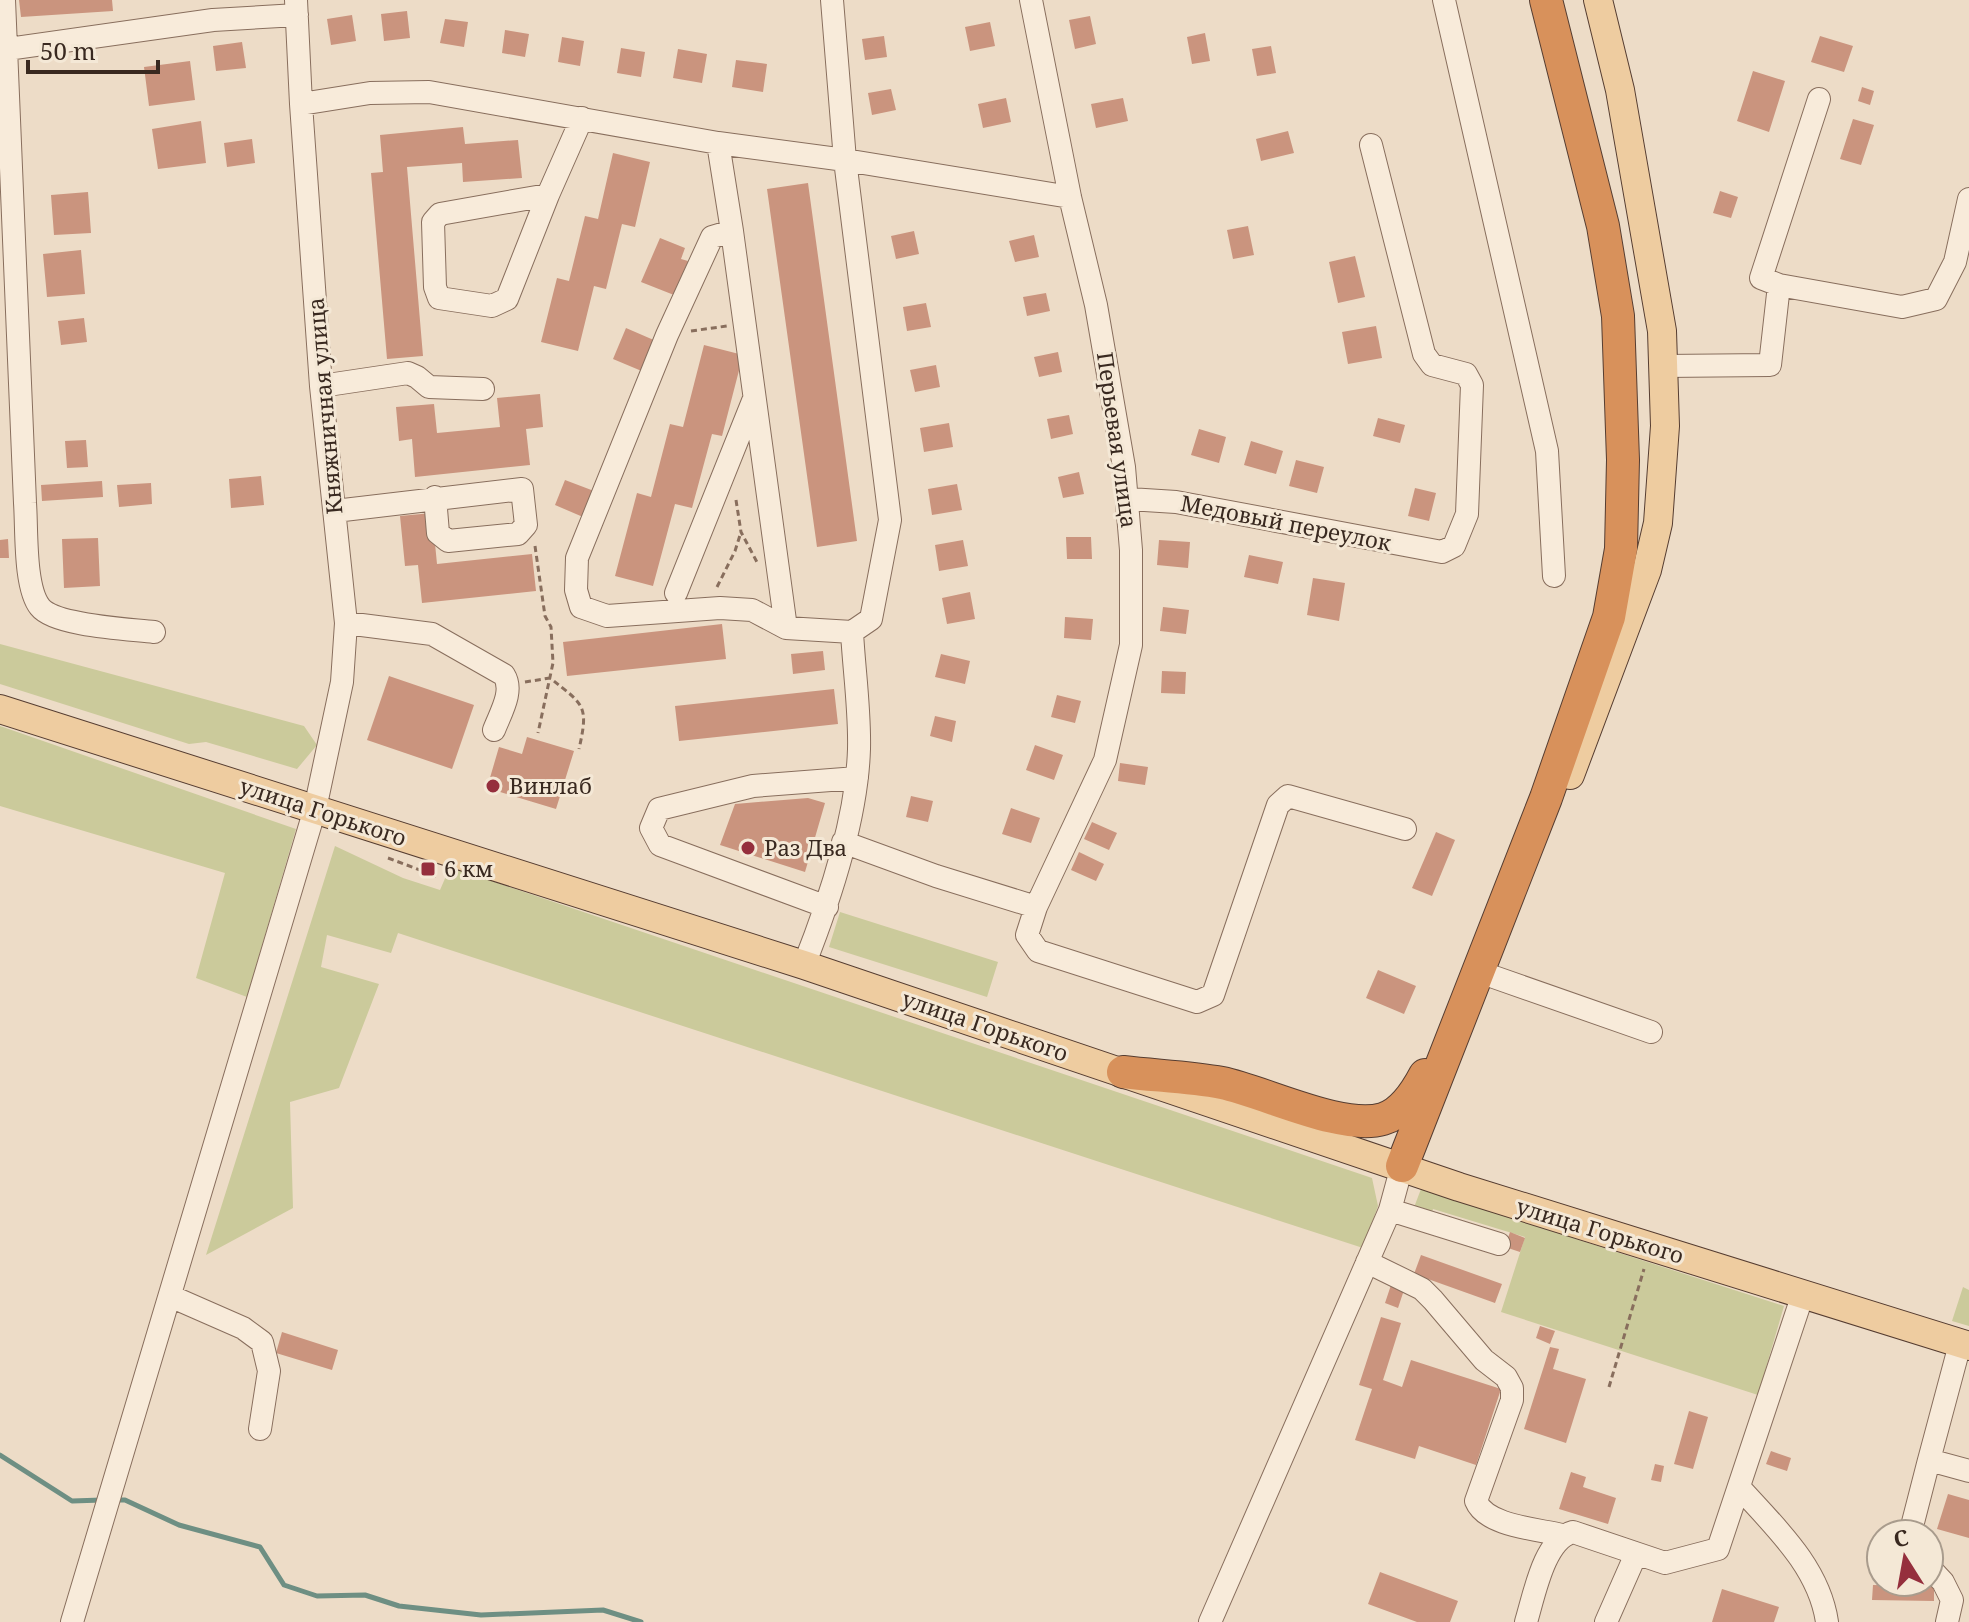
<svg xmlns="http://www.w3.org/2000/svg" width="1969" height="1622" font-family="'Noto Serif',serif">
<rect width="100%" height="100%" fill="#eddcc7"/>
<path fill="#cbca9b" d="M0 644 304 726 317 745 297 769 206 742 189 744 0 684Z
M0 726 296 829 247 997 196 978 225 873 0 806Z
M335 846 403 878 440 890 450 867 1372 1178 1378 1206 1363 1248 398 933 391 953 327 935 321 967 379 984 339 1088 290 1102 293 1208 206 1255Z
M840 912 998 962 987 997 829 947Z
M1421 1189 1784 1306 1758 1395 1501 1312 1525 1237 1433 1209 1426 1229 1413 1210Z
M1963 1287 1969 1290V1326L1952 1321Z"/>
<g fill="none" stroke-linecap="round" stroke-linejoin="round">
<path stroke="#6e8f83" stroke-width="5" d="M0 1455 72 1501 102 1500
M116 1500H125L179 1525 260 1547 284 1585 317 1596 365 1595 399 1606 481 1615 603 1610 641 1622"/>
</g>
<path fill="#ca947e" d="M19 0H112L113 11 21 17Z
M407 11 410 38 384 41 381 14Z
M352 15 356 41 331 45 327 19Z
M1090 16 1096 44 1075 49 1069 20Z
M445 19 468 22 464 47 440 43Z
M990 22 995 46 970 51 965 27Z
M505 30 529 34 525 57 502 53Z
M1205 33 1210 61 1192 64 1187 37Z
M884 36 887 57 865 60 862 39Z
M1820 36 1853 46 1844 72 1811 62Z
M562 37 584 41 580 66 558 62Z
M242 42 246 68 216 71 213 46Z
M1271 46 1276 73 1257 76 1252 49Z
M621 48 645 52 641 77 617 73Z
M678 49 707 54 702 83 673 78Z
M736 60 767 64 763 92 732 87Z
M190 61 195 100 149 106 144 67Z
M1753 71 1785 81 1769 132 1737 121Z
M1862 87 1874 91 1870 105 1858 101Z
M891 89 896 110 872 115 868 93Z
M1006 98 1011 122 983 128 978 104Z
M1123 98 1128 121 1096 128 1091 104Z
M1853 119 1874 125 1861 165 1840 159Z
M201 121 206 163 158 169 152 129Z
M463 127 465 144 518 140 522 178 463 182 462 163 407 167 423 356 387 359 371 173 383 172 380 135Z
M1288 131 1294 153 1261 161 1256 139Z
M252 139 255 163 227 167 224 143Z
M613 153 650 162 635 227 622 224 606 289 594 286 578 351 541 342 557 278 569 281 585 216 598 219Z
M808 183 857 541 817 547 767 189Z
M1720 191 1738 197 1731 218 1713 213Z
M88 192 91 233 54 235 51 195Z
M1248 226 1254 255 1233 259 1227 230Z
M914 231 919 254 896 259 891 236Z
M1034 235 1039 257 1015 262 1009 241Z
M660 238 685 248 681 259 688 261 674 295 641 282Z
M81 250 85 294 47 297 43 254Z
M1355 256 1365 297 1338 303 1329 262Z
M1046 293 1050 311 1027 316 1023 297Z
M926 303 931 327 907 331 903 307Z
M84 318 87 342 61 345 58 321Z
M1376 326 1382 358 1348 364 1342 332Z
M626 328 656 341 644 372 613 359Z
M704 345 743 355 722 436 712 434 692 508 675 504 653 586 615 576 637 493 651 497 670 424 683 427Z
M1058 352 1062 372 1039 377 1034 357Z
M936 365 940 387 915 392 910 370Z
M540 394 543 427 526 429 530 465 415 477 412 439 399 441 396 407 434 404 437 433 500 427 497 398Z
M1069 415 1073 434 1051 439 1047 419Z
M1378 418 1405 425 1400 443 1373 436Z
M949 423 953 447 924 452 920 428Z
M1199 429 1226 437 1219 463 1191 455Z
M86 440 88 467 67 468 65 441Z
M1251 441 1283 451 1276 474 1244 465Z
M1296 460 1324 467 1317 493 1289 486Z
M1079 472 1084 494 1063 498 1058 477Z
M261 476 264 505 231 508 229 479Z
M565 480 594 491 583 517 555 505Z
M102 481 103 497 42 501 41 485Z
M151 483 152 504 119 507 117 485Z
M957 484 962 510 932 515 928 489Z
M1415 488 1436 493 1429 521 1408 516Z
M432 513 437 564 532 554 536 591 422 603 418 565 405 566 400 516Z
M1066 537H1091L1092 559H1067Z
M98 538 100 586 64 588 62 539Z
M8 539 9 558H0V540Z
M963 540 968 566 939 571 935 545Z
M1159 540 1190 542 1188 568 1157 565Z
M1249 555 1283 562 1278 584 1244 577Z
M1313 578 1345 583 1339 621 1307 615Z
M970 592 975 619 947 624 942 598Z
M1163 607 1189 610 1186 634 1160 631Z
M1065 617 1093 619 1091 640 1064 638Z
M722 624 726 659 567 676 563 642Z
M823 651 825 670 793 674 791 654Z
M941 654 970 661 965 684 935 677Z
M1162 671 1186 672 1185 694 1161 693Z
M389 676 474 705 452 769 367 740Z
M834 689 838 724 679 741 675 706Z
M1057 695 1081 701 1075 723 1051 717Z
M935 716 956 721 952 742 930 736Z
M527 737 574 751 556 809 487 788 499 747 522 754Z
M1035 745 1063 755 1054 780 1026 770Z
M1120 763 1148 767 1145 785 1118 781Z
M911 796 933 801 928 822 906 817Z
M808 798 825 803 805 872 720 845 735 804Z
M1011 808 1040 818 1031 843 1002 834Z
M1092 822 1117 833 1109 850 1084 839Z
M1436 832 1455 840 1432 896 1412 888Z
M1079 852 1104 864 1096 881 1071 870Z
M1378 970 1416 986 1404 1014 1366 998Z
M1510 1232 1525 1238 1520 1252 1505 1247Z
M1421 1255 1502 1284 1495 1303 1414 1274Z
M1392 1282 1405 1287 1398 1308 1385 1303Z
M1381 1317 1401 1323 1383 1380 1402 1387 1411 1360 1501 1389 1476 1465 1419 1446 1415 1459 1355 1440 1372 1389 1359 1385Z
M1540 1326 1555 1331 1550 1344 1536 1338Z
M282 1332 338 1350 332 1370 276 1353Z
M1550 1347 1559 1349 1553 1369 1586 1379 1566 1443 1524 1429Z
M1689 1411 1708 1417 1693 1469 1674 1464Z
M1771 1451 1791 1458 1787 1471 1766 1464Z
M1655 1464 1664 1466 1661 1482 1651 1480Z
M1571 1472 1586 1477 1583 1487 1616 1498 1608 1524 1559 1509Z
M1948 1494 1969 1500V1538L1937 1529Z
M1380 1572 1458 1601 1450 1622H1417L1368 1604Z
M1873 1585 1934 1586V1601L1872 1600Z
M1722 1589 1779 1607 1774 1622H1712Z"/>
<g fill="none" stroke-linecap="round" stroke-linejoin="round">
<defs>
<path id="minor" d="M4 0 25 503C27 529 24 587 40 607 55 626 129 629 154 632
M832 0 845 160 1070 197
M1444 0 1547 451 1554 576
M0 50 213 20 297 15
M301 104 370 93 429 92 718 143 845 160 890 520 871 619 852 632 786 628 752 610 720 608 607 616 581 607 576 590 577 558 667 335 712 237 732 231
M718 143 732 231 786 628
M548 195 440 214 433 222 435 287 439 298 492 306 507 299 548 195 582 118
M1779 285 1761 278 1819 99
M1663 366 1770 365 1779 285 1902 307 1936 299 1955 262 1969 199
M321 386 408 373 417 377 429 387 483 389
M1129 499 1176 502 1442 552 1454 546 1467 514 1472 385 1466 374 1432 365 1424 354 1371 145
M335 511 522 489 526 525 518 534 448 541 438 533 435 497
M676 593 753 401
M346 623 432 634 504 675C514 691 501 712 494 730
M843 842 936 876 1036 907 1105 760 1131 645V550L1124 467 1096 305 1070 197 1031 0
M827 907 660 845 651 828 659 809 753 786 857 778
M1036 907 1027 935 1038 951 1197 1002 1213 995 1278 805 1288 796 1405 829
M804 965C829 902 857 817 859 749 860 710 854 670 852 632
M1491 976 1651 1032
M1390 1210 1499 1244
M1367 1262 1422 1289 1433 1300 1484 1360 1506 1377 1512 1388V1400L1476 1501C1486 1526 1537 1529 1562 1535
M170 1296 243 1328 262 1342 269 1371 260 1429
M1960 1344 1929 1460 1969 1471
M1739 1487C1775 1527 1819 1567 1827 1622
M1910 1534 1929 1460
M1929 1567 1943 1582 1952 1600 1947 1622
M72 1622 315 809 342 682 346 623 321 386 301 104 296 0
M1210 1622 1390 1210 1402 1166
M1526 1622C1534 1596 1544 1539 1573 1532L1665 1563 1718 1549 1803 1294
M1606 1622 1636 1554"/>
<path id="major" d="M0 709 804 965 1459 1187 1969 1346
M1570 775 1647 570 1658 523 1665 426 1662 331 1620 90 1598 0"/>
<path id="highway" d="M1123 1072C1156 1076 1190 1077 1222 1083 1265 1092 1342 1131 1383 1119 1403 1113 1416 1092 1425 1075
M1402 1166 1546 798 1609 617 1621 549 1623 460 1618 316 1603 226 1546 0"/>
</defs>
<use href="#minor" stroke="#886e5d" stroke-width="24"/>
<use href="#major" stroke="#563d31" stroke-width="30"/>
<use href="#highway" stroke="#563d31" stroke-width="34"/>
<path stroke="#886e5d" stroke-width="3" stroke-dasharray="6 4" stroke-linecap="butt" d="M691 331 727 326
M736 500 741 532 758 564
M535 546 545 616 551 627 553 663 538 733
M717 587 735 551 741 532
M525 682 550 678C584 705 589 705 579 749
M388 858 436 876
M1609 1387 1644 1269"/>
<use href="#minor" stroke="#f8ebda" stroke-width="22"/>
<use href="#major" stroke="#eecca0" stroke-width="28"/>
<use href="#highway" stroke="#d8915b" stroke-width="32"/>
</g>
<g fill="#952f3d" stroke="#f4e8d6" stroke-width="3">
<circle cx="493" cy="786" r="8"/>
<circle cx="748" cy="848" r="8"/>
<rect x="420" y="861" width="16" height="16" rx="4"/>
</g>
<g text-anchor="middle" stroke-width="6" stroke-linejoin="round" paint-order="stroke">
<g font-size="22" fill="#392920" stroke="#f4e8d6">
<text transform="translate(325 406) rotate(-95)" y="8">Княжничная улица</text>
<text transform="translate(1117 440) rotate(82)" y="8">Перьевая улица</text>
<text transform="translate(1286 523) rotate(11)" y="8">Медовый переулок</text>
<text transform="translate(323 812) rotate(18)" y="8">улица Горького</text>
<text transform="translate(985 1026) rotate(19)" y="8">улица Горького</text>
<text transform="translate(1600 1231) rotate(17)" y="8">улица Горького</text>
</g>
<g font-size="22" fill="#392920" stroke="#f4e8d6" text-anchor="start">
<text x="509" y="794">Винлаб</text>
<text x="764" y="856">Раз Два</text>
<text x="444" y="877">6 км</text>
</g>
</g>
<g transform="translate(1905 1558) rotate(349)"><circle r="38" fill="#f4e8d6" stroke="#a99c8d" stroke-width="2"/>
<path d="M0-6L14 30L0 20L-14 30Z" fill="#952f3d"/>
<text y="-12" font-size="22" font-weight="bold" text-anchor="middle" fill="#392920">С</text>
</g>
<path d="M28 60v12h130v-12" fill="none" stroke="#392920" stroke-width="4"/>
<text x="40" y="60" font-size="24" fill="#392920" stroke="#f4e8d6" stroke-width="6" paint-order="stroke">50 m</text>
</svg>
